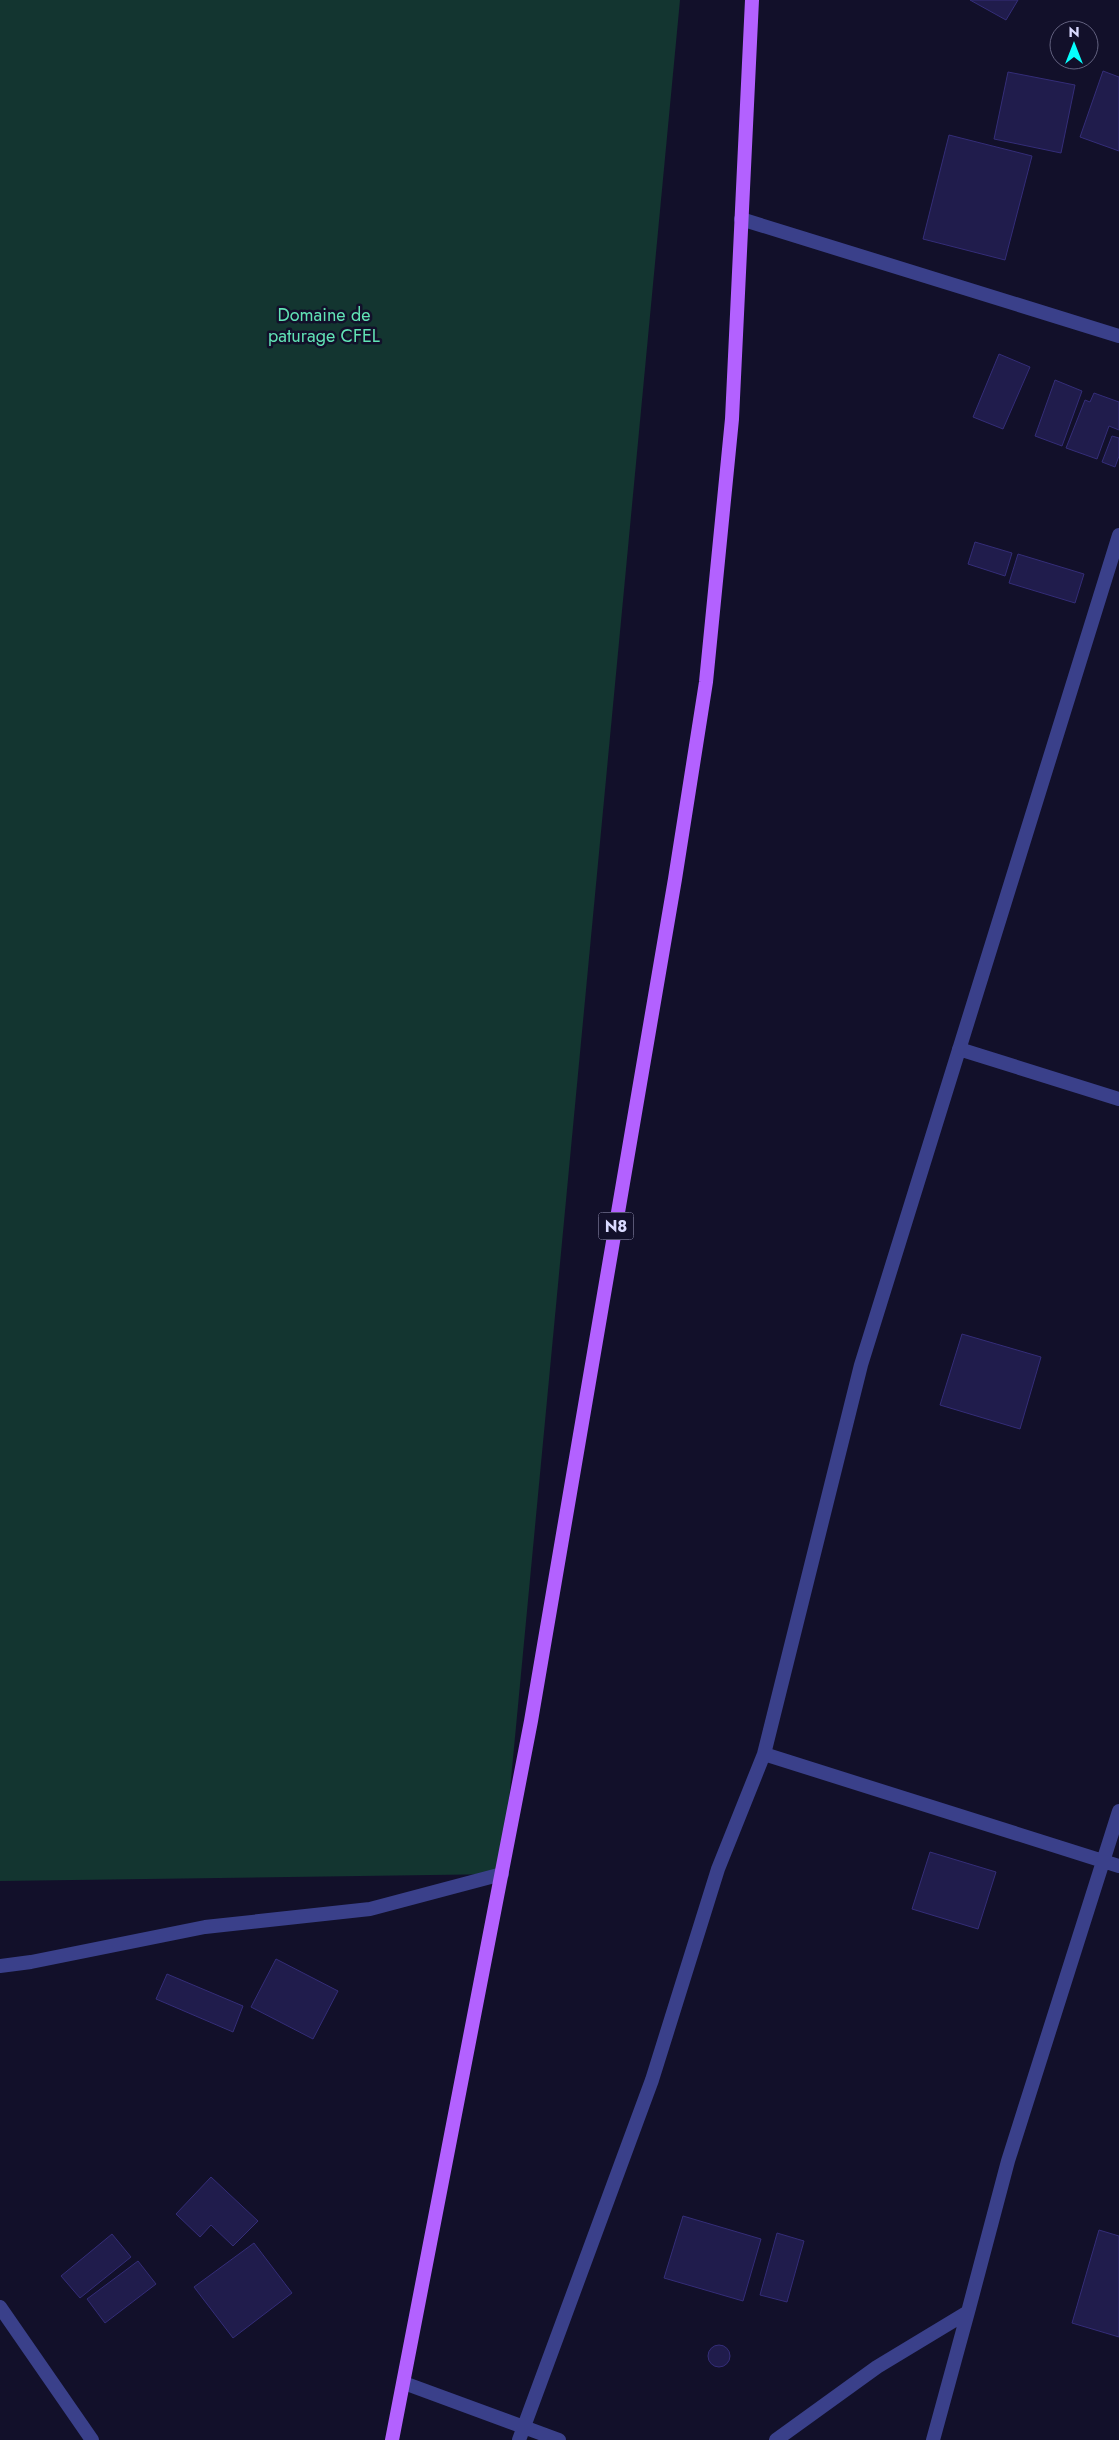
<svg xmlns="http://www.w3.org/2000/svg" width="1119" height="2440" font-family="Jost,sans-serif">
<rect width="100%" height="100%" fill="#12102a"/>
<path fill="#133530" d="M0 0H680L502 1874 0 1881Z"/>
<path fill="#201c4c" stroke="#342d78" d="M970 0H1018L1006 20Z
M1103 71 1119 77V151L1080 137Z
M1008 72 1075 85 1061 153 994 139Z
M949 135 1032 156 1005 260 923 239Z
M999 354 1030 367 1003 429 973 417Z
M1055 380 1082 391 1062 446 1035 436Z
M1094 393 1119 402V430L1109 426 1097 459 1066 448 1085 400 1090 402Z
M1112 436 1119 438V456L1115 467 1102 462Z
M975 542 1012 553 1005 576 968 564Z
M1018 554 1084 574 1075 603 1009 583Z
M962 1334 1041 1357 1020 1429 940 1405Z
M930 1852 996 1872 978 1929 912 1909Z
M276 1959 338 1991 313 2039 251 2007Z
M167 1974 243 2006 233 2032 156 1999Z
M211 2177 258 2221 233 2246 211 2225 200 2237 176 2214Z
M683 2216 761 2239 743 2301 664 2278Z
M1099 2230 1119 2236V2337L1072 2323Z
M777 2233 804 2241 787 2302 760 2295Z
M112 2234 131 2257 80 2298 61 2276Z
M254 2243 292 2293 233 2338 194 2287Z
M138 2261 156 2284 105 2323 87 2299Z
M708 2356a11 11 0 1 1 22 0a11 11 0 1 1-22 0Z"/>
<g fill="none" stroke-linecap="round" stroke-linejoin="round">
<path stroke="#3a408a" stroke-width="14" d="M741 219 1119 336
M959 1049 1119 1099
M764 1754 1119 1866
M0 1966 31 1962 205 1927 370 1909 502 1874
M0 2307 92 2440
M404 2383 559 2440
M519 2440 652 2080 718 1869 764 1754 861 1365 1119 535
M776 2440 877 2367 968 2312 1008 2161 1119 1811
M933 2440 968 2312"/>
<path stroke="#b361ff" stroke-width="14" d="M392 2440 531 1721 675 879 706 682 732 419 752 0"/>
</g>
<g text-anchor="middle" stroke-width="5" stroke-linejoin="round" paint-order="stroke">
<rect fill="#12102a" stroke="#9e9dbf" stroke-width="1" x="598.5" y="1212.5" width="35" height="27" rx="4"/>
<g font-size="16" font-weight="bold" fill="#dadaff">
<text x="616" y="1232">N8</text>
</g>
<g font-size="18" fill="#61e3b5" stroke="#12102a">
<text x="324" y="321">Domaine de<tspan x="324" dy="21">paturage CFEL</tspan></text>
</g>
</g>
<g transform="translate(1074 45)"><circle r="24" fill="#12102a" stroke="#62617f"/>
<path d="M0-4L9 19L0 12L-9 19Z" fill="#06fffd"/>
<text y="-8" font-size="14" font-weight="bold" text-anchor="middle" fill="#dadaff">N</text>
</g>
</svg>
